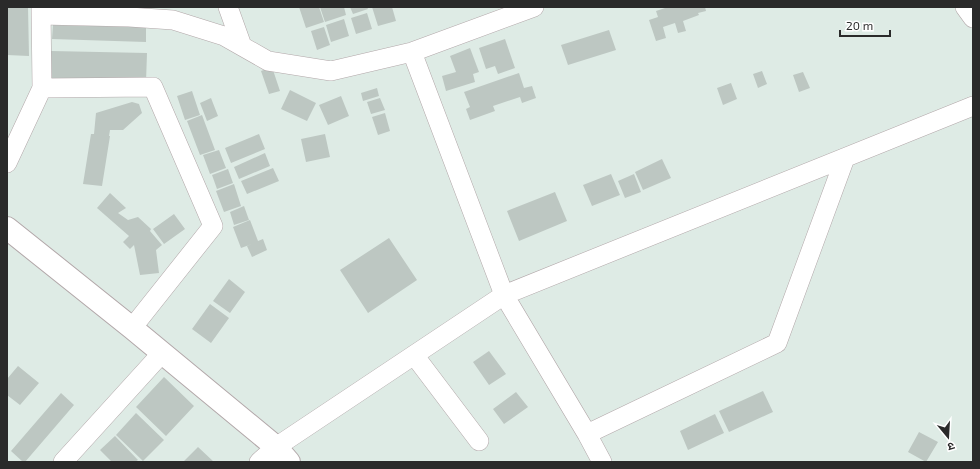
<svg xmlns="http://www.w3.org/2000/svg" width="980" height="469" font-family="'Exo 2','Noto Sans Devanagari',sans-serif">
<rect width="100%" height="100%" fill="#deebe5"/>
<path fill="#bdc7c2" d="M7 7H28L29 56 7 55V37H8Z
M299 7H319L324 22 306 28Z
M320 7H344L346 15 325 22Z
M350 7H367L368 9 353 14Z
M372 7H392L396 21 378 26Z
M668 7 676 8 705 7 706 11 698 13 699 15 683 21 686 31 678 33 675 23 663 27 666 38 656 41 649 20 658 17 656 11Z
M367 13 372 29 356 34 351 18Z
M344 19 349 36 331 42 326 25Z
M53 25 146 27V42L52 39Z
M324 27 330 45 317 50 311 31Z
M609 30 616 50 568 65 561 45Z
M505 39 515 68 498 74 495 66 486 69 479 48Z
M470 48 479 72 473 74 475 82 446 91 442 76 456 72 450 56Z
M51 51 147 53 146 82 50 80Z
M272 67 280 91 269 94 261 71Z
M762 71 767 84 758 88 753 74Z
M803 72 810 88 799 92 793 75Z
M519 73 524 88 532 86 536 98 522 103 520 97 493 106 495 111 470 120 466 109 470 107 464 92Z
M731 83 737 99 723 105 717 88Z
M377 88 379 96 363 101 361 93Z
M290 90 316 103 307 121 281 109Z
M192 91 200 115 185 120 177 96Z
M341 96 349 116 328 125 319 105Z
M211 98 218 116 207 121 200 103Z
M380 98 385 110 371 114 367 102Z
M132 102 139 104 142 113 123 130H110L109 136H110L102 186 83 184 91 134H94L96 113Z
M385 113 390 131 378 135 372 117Z
M202 115 215 150 200 155 187 121Z
M259 134 265 149 231 163 225 148Z
M325 134 330 157 306 162 301 139Z
M219 150 226 168 210 174 203 155Z
M265 153 270 166 239 179 234 167Z
M662 159 671 178 643 190 635 172Z
M273 168 279 181 247 194 241 181Z
M228 169 233 183 217 189 212 175Z
M611 174 620 195 592 206 583 185Z
M634 174 641 192 625 198 618 181Z
M234 184 241 206 224 212 216 191Z
M555 192 567 221 519 241 507 211Z
M110 193 126 208 118 213 128 220 138 217 151 229 150 231 162 245 156 250 159 273 140 275 134 245 130 249 123 242 129 236 97 208Z
M244 206 249 220 234 225 230 212Z
M174 214 185 229 164 244 153 229Z
M250 220 258 241 263 239 267 250 252 257 247 246 252 244 241 248 233 227Z
M389 238 417 280 368 313 340 270Z
M229 279 245 292 230 313 213 301Z
M210 304 229 318 211 343 192 329Z
M489 351 506 374 489 385 473 362Z
M18 366 39 383 20 405 7 395V379Z
M164 377 194 406 166 436 136 407Z
M763 391 773 412 729 432 719 411Z
M516 392 528 407 504 424 493 409Z
M61 393 74 405 25 462H23L11 451Z
M136 413 164 440 143 461 116 435Z
M715 414 724 433 688 450 680 431Z
M919 432 938 442 926 462 908 452Z
M115 436 138 460 135 462H112L100 450Z
M198 447 214 462H183Z"/>
<g fill="none" stroke-linecap="round" stroke-linejoin="round">
<defs>
<path id="minor" d="M228 7 242 46
M965 7 973 18
M41 15 129 17 173 20 224 36 268 61 331 71 412 52 534 7
M412 52 504 295 587 434 602 462
M42 88 153 87 213 226 132 328
M7 163 42 88 41 7
M414 355 479 441
M587 434 777 343 845 158
M63 462 162 353
M259 462 276 447 504 295 973 106"/>
<path id="tertiary" d="M7 228 132 328 276 447 289 462"/>
</defs>
<use href="#minor" stroke="#b2a7a9" stroke-width="20"/>
<use href="#tertiary" stroke="#b2a7a9" stroke-width="24"/>
<use href="#minor" stroke="#fff" stroke-width="19"/>
<use href="#tertiary" stroke="#fff" stroke-width="22"/>
</g>
<rect width="980" height="469" fill="none" stroke="#2a2a2a" stroke-width="16"/>
<g transform="translate(948 437) rotate(162)" stroke="#ffffff" stroke-width="3" paint-order="stroke">
<path d="M0-3L7 15L0 10L-7 15Z" fill="#2a2a2a"/>
<text y="-6" font-size="11" font-weight="bold" text-anchor="middle" fill="#2a2a2a">उ</text>
</g>
<path d="M840 30v6h50v-6" fill="none" stroke="#2a2a2a" stroke-width="2"/>
<text x="846" y="30" font-size="12" fill="#2a2a2a" stroke="#ffffff" stroke-width="3" paint-order="stroke">20 m</text>
</svg>
